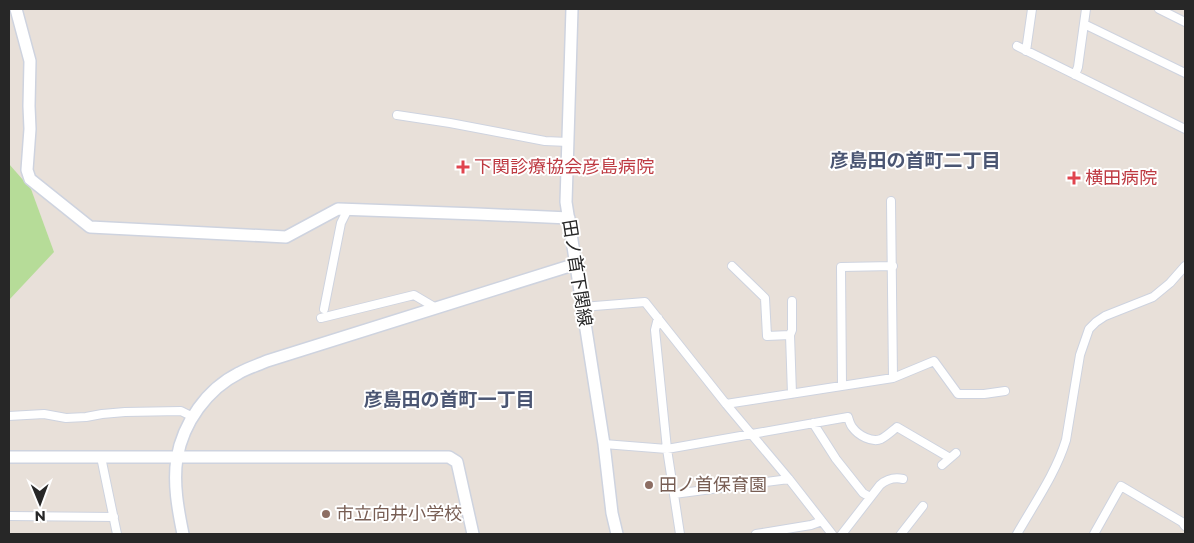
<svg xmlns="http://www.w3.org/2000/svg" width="1194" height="543" font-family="Montserrat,'Noto Sans JP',sans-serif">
<rect width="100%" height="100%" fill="#e8e0d9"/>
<path fill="#b6dc98" d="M9 164 31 189 54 252 9 300Z"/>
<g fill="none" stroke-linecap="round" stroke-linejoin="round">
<defs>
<path id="street" d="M1159 9 1185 22
M1084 24 1185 73
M1017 46 1185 129
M1026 51 1032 9
M1075 75 1078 67 1086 9
M397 115 450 123 545 141 568 142
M891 201 893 378
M732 266 765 298 767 336 790 335 792 394
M582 307 645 302 726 404 789 479 832 534
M324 309 341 223 348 209
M321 318 414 295 436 308
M658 318 655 330 667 449 680 534
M790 335 792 330V301
M842 386 841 267 893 266
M726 404 893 378 934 361 958 394H984L1005 391
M9 416 44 414 66 418 86 417 102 414 125 412 181 411 193 417
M813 423 836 459 863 493 870 497
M604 444 667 449 848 417C849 420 850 425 853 428 858 435 872 443 881 439 887 436 892 431 897 427L950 458
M101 457 117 534
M942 465 956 453
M674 494 789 479
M9 516 114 517
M756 534 811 525 822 521
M842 534 880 485C887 479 894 477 903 479
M901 534 923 506
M1017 534C1034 504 1056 473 1066 440L1080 355 1089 329 1096 322 1105 316 1153 297 1170 283 1185 266
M1094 534 1121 486 1182 522 1185 526"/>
<path id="secondary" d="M16 9 30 61 29 106 30 129 27 170 30 179 90 227 286 237 338 209 477 214 569 218
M572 9 566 202 604 444 612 513 617 534
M9 457H449L457 462 473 534
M183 534C178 510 173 483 177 458 183 423 207 389 239 373 248 368 258 365 267 361L576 264"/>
</defs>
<use href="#street" stroke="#ced3df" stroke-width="10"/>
<use href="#secondary" stroke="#ced3df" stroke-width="14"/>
<use href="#street" stroke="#fff" stroke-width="8"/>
<use href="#secondary" stroke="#fff" stroke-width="11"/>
</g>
<g fill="#e0444e" stroke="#fff" stroke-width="2">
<path d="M460.5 159.5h5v5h5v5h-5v5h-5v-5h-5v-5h5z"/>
<path d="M1071.5 170.5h5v5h5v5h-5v5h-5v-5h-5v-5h5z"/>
</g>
<g fill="#8d6e63" stroke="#fff" stroke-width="2">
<circle cx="649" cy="485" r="5"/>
<circle cx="326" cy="514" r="5"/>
</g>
<g text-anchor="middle" stroke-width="4" stroke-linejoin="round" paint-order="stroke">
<g font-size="18" fill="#be3a42" stroke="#fff" text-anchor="start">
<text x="474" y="173">下関診療協会彦島病院</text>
<text x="1085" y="184">横田病院</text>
</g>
<g font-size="18" fill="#272727" stroke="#fff">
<text transform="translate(577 273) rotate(81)" y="6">田ノ首下関線</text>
</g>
<g font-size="18" fill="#785e54" stroke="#fff" text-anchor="start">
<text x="659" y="491">田ノ首保育園</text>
<text x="336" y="520">市立向井小学校</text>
</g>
<g font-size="19" font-weight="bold" fill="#4b5673" stroke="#fff">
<text x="915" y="167">彦島田の首町二丁目</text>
<text x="449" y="406">彦島田の首町一丁目</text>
</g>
</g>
<rect width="1194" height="543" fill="none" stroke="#272727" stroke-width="20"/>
<g transform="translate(40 503) rotate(179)" stroke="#ffffff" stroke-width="4" paint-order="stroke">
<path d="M0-4L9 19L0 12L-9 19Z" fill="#272727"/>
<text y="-8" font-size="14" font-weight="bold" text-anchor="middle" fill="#272727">N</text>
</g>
</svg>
